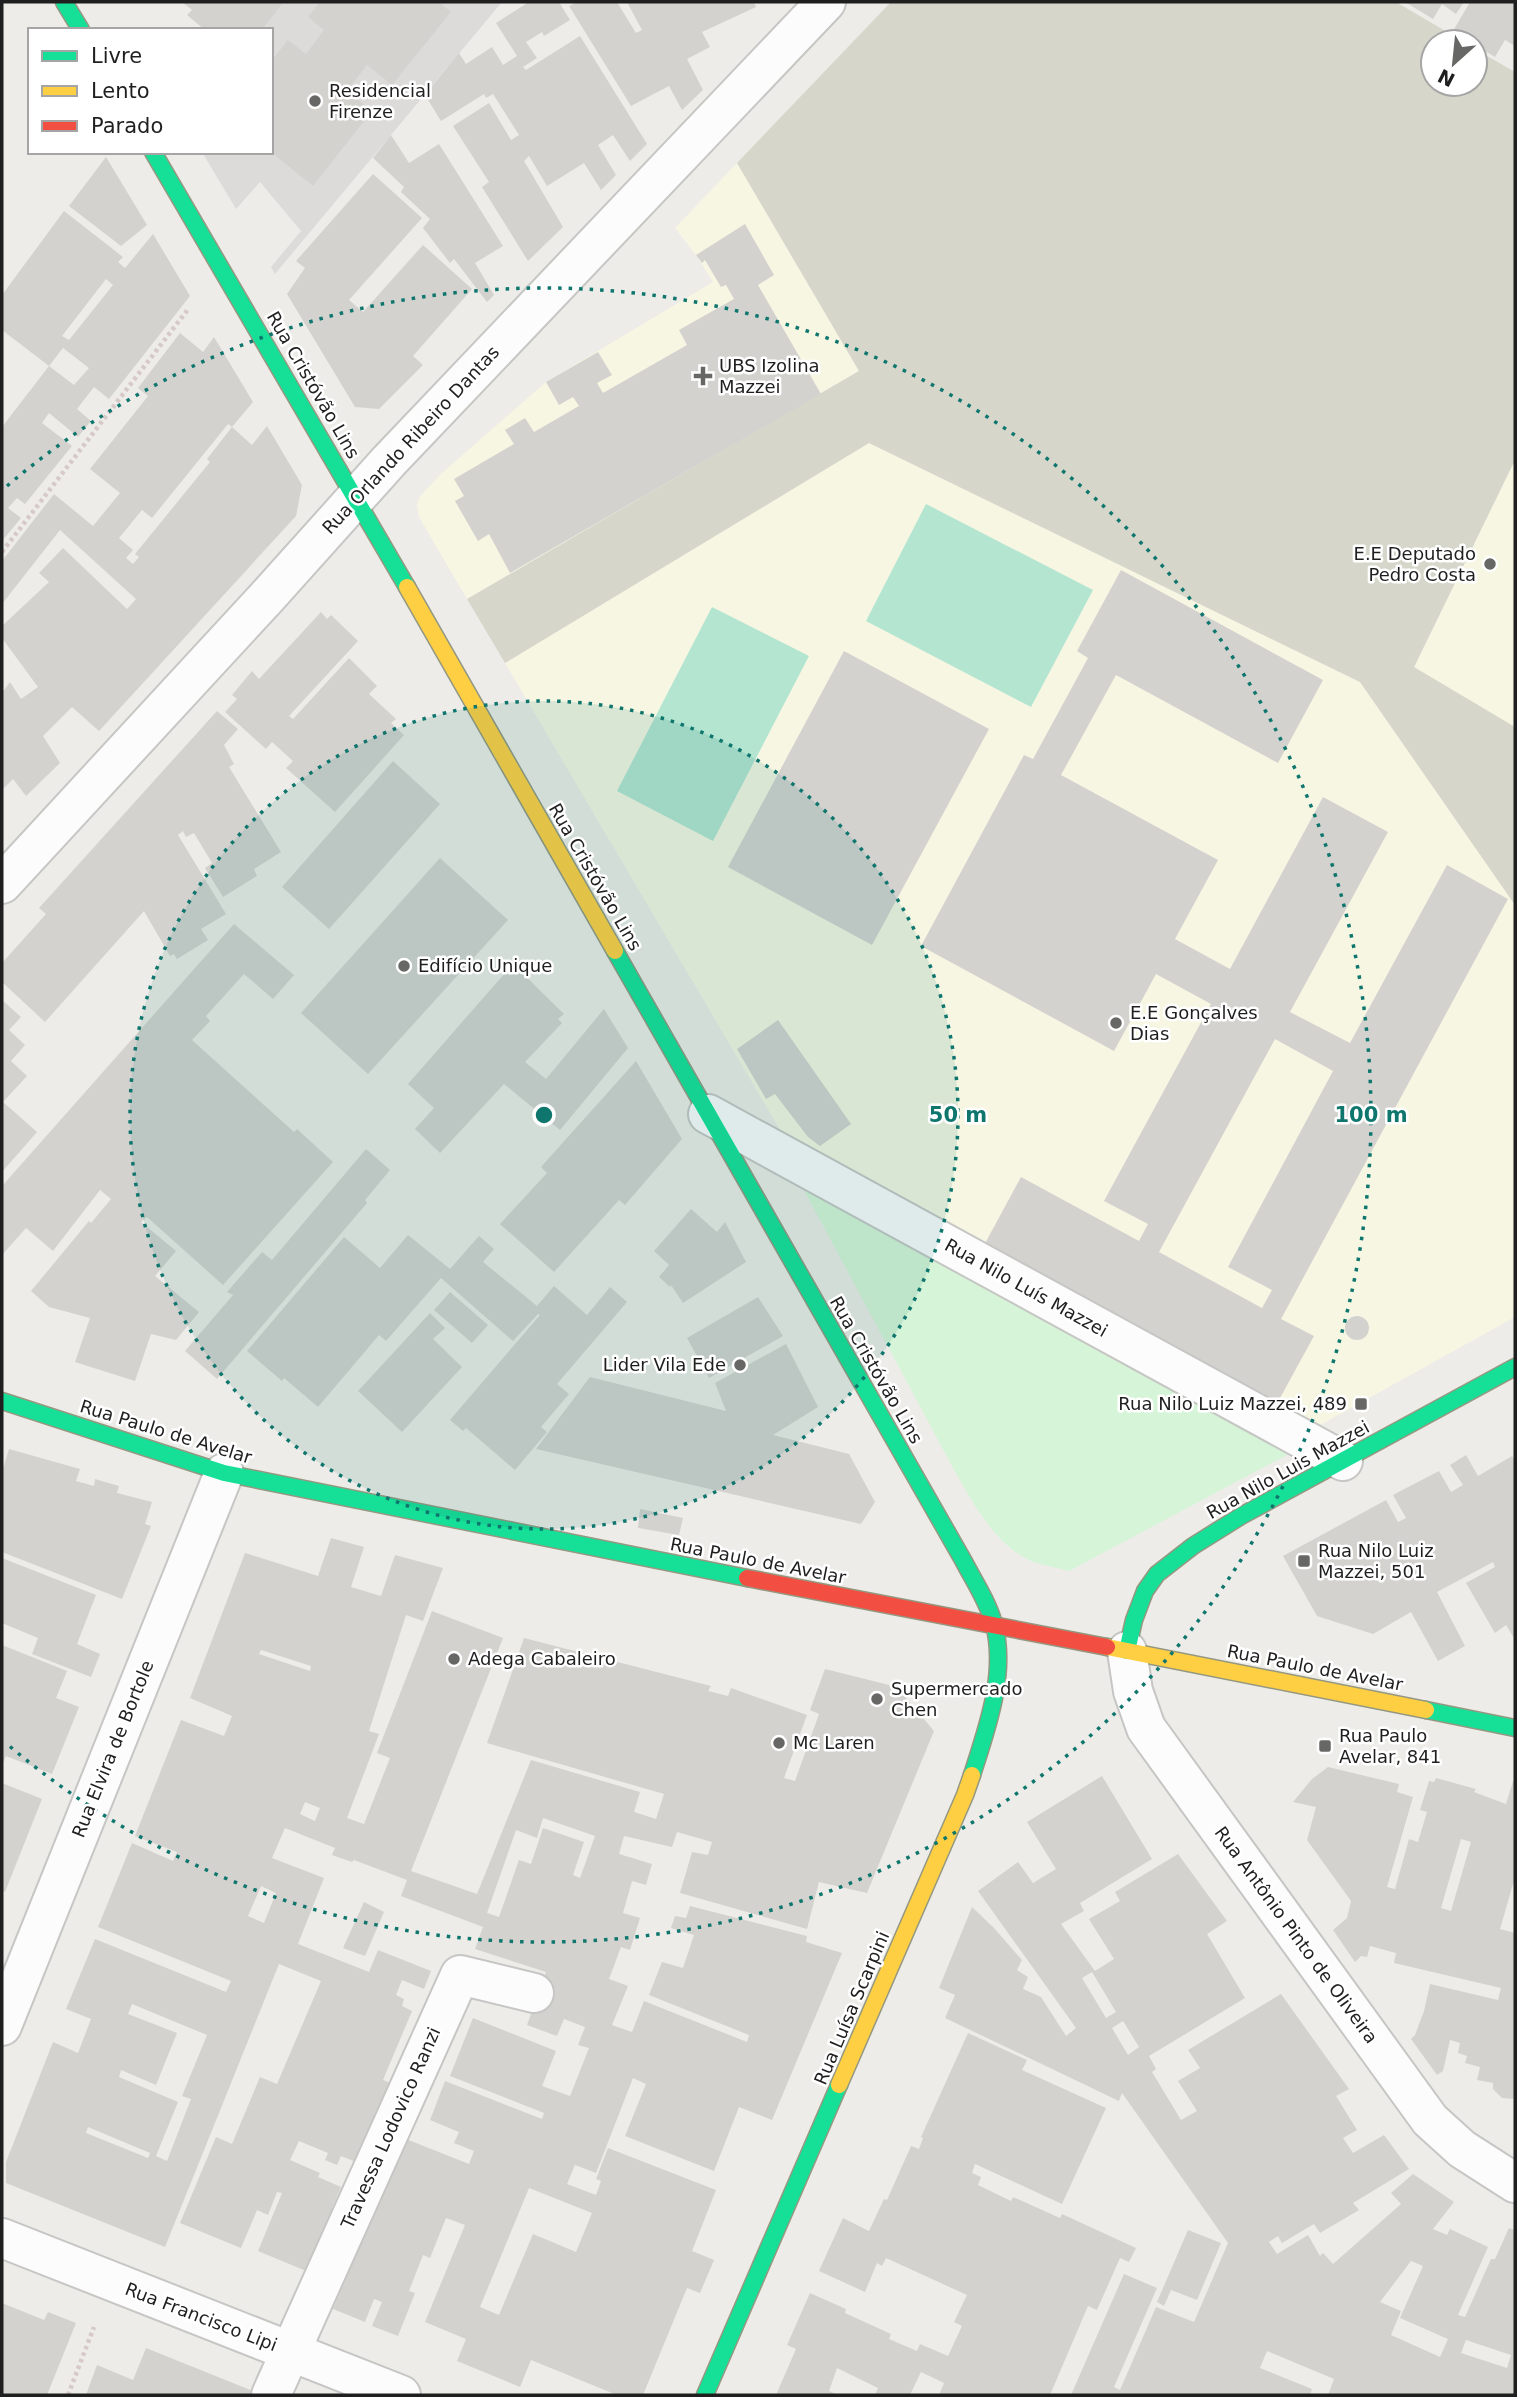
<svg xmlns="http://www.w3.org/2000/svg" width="1517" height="2397" font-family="'DejaVu Sans',sans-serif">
<rect width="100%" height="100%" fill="#edece8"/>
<path fill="#dcdbd9" d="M284 2H502L275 274 271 267 301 231 260 182 236 209 202 152H271V30H262Z"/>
<path fill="#f6f6e3" d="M737 163 859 371 467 599 419 517 417 505 420 496 442 473 546 382 713 282 696 255 675 228Z
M869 443 1360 682 1515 905V1317L1313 1429 786 1140 505 663Z
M1515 460V727L1414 668Z"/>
<path fill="#d6d7ca" d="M891 2H1396L1464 42H1433V84H1475V49L1515 72V460L1414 667 1515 727V905L1360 682 869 443 505 663 467 599 859 371 737 163Z"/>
<path fill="#d6f4d7" d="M797 1177 1298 1449 1069 1571C1059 1568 1047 1566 1036 1563 996 1548 973 1503 953 1468Z"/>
<path fill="#b3e5d1" d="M926 504 1093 590 1031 707 866 621Z
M712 607 809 656 713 841 617 791Z"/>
<path fill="#d4d2cf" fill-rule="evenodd" d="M182 2H284L262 30H205L187 15 192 10Z
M320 2H439L451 12 392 85 367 65 347 91 372 111 313 186 271 152V61L288 40 306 54 324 30 308 17Z
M529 2H559L570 20 544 36 542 32 526 42 537 58 523 67 526 70 580 36 647 144 630 161 613 135 598 145 616 175 601 190 584 163 547 186 529 156 524 161 563 227 528 261 482 187 489 182 453 126 489 103 511 140 519 135 493 94 486 98 484 94 441 121 425 95 459 53 466 64 492 47 503 65 517 56 496 23Z
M577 2H617L636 33 642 30 627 2H754L756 7 702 32 710 47 687 59 703 90 682 110 669 86 631 106 569 6Z
M1405 2H1464L1456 14 1442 4 1433 19Z
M1470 2H1515V46L1505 40 1495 57 1475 45V42H1471L1453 31Z
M391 135 409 163 439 144 503 246 475 263 494 295 487 302 454 259 450 263 423 228 430 219 401 192 404 187 373 158Z
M106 157 147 225 121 246 69 206Z
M373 174 422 218 349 300 363 312 423 245 472 289 413 356 423 365 379 409 355 407 287 294 305 268 296 261Z
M64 211 123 257 118 262 125 268 153 234 190 296 109 399 94 387 77 409 91 421 78 437 49 413 42 423 72 446 25 504 17 498 8 508 21 518 2 541V427L49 366 74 385 89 368 63 348 49 366 2 330V295ZM106 279 113 285 69 340 62 336Z
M745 224 774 275 758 285 821 394 510 573 489 534 478 541 455 501 464 496 454 479 514 444 505 430 525 418 534 432 579 406 573 397 559 405 546 382 598 352 612 375 597 383 603 393 687 345 679 330 734 299 726 285 721 287 705 260 702 263 696 255Z
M180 333 203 352 214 337 253 402 232 427 228 424 152 518 142 510 119 538 133 550 126 558 133 564 139 557 135 554 210 462 207 459 232 427 252 445 267 426 302 485 296 516 99 731 72 707 43 736 60 763 26 796 13 779 2 790V693L10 682 21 699 38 687 2 638V626L49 582 39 573 63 548 127 609 136 599 60 530 2 604V561L54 494 93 526 120 493 90 469 148 396 138 388Z
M1121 570 1323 680 1278 763 1116 675 1061 775 1218 860 1175 939 1230 969 1323 797 1388 832 1290 1012 1350 1043 1447 865 1508 899 1281 1319 1314 1336 1274 1409 982 1249 1021 1177 1139 1241 1148 1224 1104 1201 1211 1004 1156 974 1114 1051 921 946 1024 755 1033 759 1088 658 1077 651ZM1275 1039 1333 1071 1228 1267 1272 1290 1262 1308 1159 1252Z
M321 612 327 619 331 615 358 641 289 716 293 719 349 658 377 686 369 694 396 719 391 723 404 735 335 812 286 768 293 761 272 742 266 749 225 712 237 699 232 695 252 671 259 679Z
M844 651 989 729 872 945 728 867Z
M217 711 238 729 224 745 234 764 229 767 281 852 254 869 257 876 223 897 205 868 212 863 194 833 186 837 183 831 178 835 226 914 201 929 208 940 177 959 174 954 170 956 144 911 45 1022 2 982V963L46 914 39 908Z
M393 761 440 804 329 929 282 887Z
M440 858 508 920 368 1074 301 1013Z
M234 924 294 975 273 999 244 974 206 1016 210 1021 192 1040 294 1132 297 1129 333 1162 223 1285 147 1217 141 1222 176 1251 155 1276 199 1312 176 1340 151 1334 135 1381 75 1362 90 1318 49 1307 31 1291 89 1221 91 1223 111 1199 100 1190 53 1251 26 1228 2 1255V1186Z
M517 968 564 1014 558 1019 562 1023 525 1062 546 1079 604 1009 628 1048 560 1130 504 1084 440 1153 415 1129 434 1108 408 1084 505 973 510 975Z
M2 1000 21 1017 9 1030 25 1045 11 1061 27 1076 3 1102 37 1132 2 1172Z
M778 1020 851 1124 820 1146 808 1137 775 1094 766 1099 737 1049Z
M636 1061 682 1139 625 1205 619 1200 554 1272 500 1224 547 1173 541 1167Z
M366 1149 390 1170 365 1200 367 1203 217 1379 185 1351 233 1295 227 1292 262 1252 272 1260Z
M691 1209 717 1232 725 1222 746 1262 683 1303 671 1285 670 1287 659 1277 669 1265 654 1251Z
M408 1235 450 1269 479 1236 494 1249 483 1262 537 1306 554 1286 587 1315 610 1287 627 1302 557 1384 569 1394 541 1427 547 1432 515 1470 466 1428 463 1431 450 1420 540 1315 538 1314 513 1341 441 1278 386 1341 379 1335 318 1407 284 1378 282 1381 247 1351 344 1237 380 1268Z
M450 1292 488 1325 472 1343 434 1310Z
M758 1297 783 1336 709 1378 687 1338Z
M430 1313 445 1328 433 1339 462 1367 402 1432 358 1391Z
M1345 1328a12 12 0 1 1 24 0a12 12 0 1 1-24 0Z
M786 1344 818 1407 773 1435 849 1454 875 1502 861 1524 536 1449 590 1377 726 1411 715 1383Z
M9 1449 80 1469 76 1481 94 1486 95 1479 119 1486 117 1493 152 1502 145 1524 151 1526 122 1599 2 1552V1472Z
M1466 1455 1478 1476 1512 1456 1515 1461V1640L1506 1625 1495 1633 1466 1583 1495 1567 1493 1562 1437 1592 1465 1646 1438 1661 1411 1612 1373 1634 1317 1616 1283 1556 1386 1500 1398 1522 1406 1518 1393 1495 1439 1471 1451 1492 1463 1485 1450 1465Z
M640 1509 683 1518 679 1535 638 1528Z
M331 1538 364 1547 351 1587 381 1596 395 1555 443 1568 423 1621 406 1615 369 1731 379 1734 347 1818 364 1824 390 1758 377 1753 432 1611 503 1638 411 1871 477 1894 531 1760 640 1792 634 1812 656 1819 664 1794 487 1743 524 1638 711 1686 708 1691 728 1696 731 1688 807 1715 784 1778 795 1781 819 1714 810 1710 825 1669 897 1687 934 1731 867 1893 819 1882 807 1929 680 1893 692 1852 708 1855 712 1842 677 1832 672 1847 624 1836 619 1854 652 1864 646 1885 632 1881 623 1913 640 1918 630 1950 621 1947 609 1979 628 1986 612 2025 632 2032 644 2001 747 2042 749 2035 649 1995 662 1962 683 1968 694 1935 671 1928 675 1916 686 1918 690 1906 807 1936 806 1942 842 1953 772 2120 739 2107 714 2171 625 2136 646 2084 633 2078 596 2173 575 2165 567 2184 596 2195 601 2181 596 2179 608 2148 716 2190 692 2251 714 2260 700 2293 687 2288 643 2395H617L531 2360 520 2387 457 2361 466 2339 425 2322 465 2225 446 2218 430 2258 423 2255 409 2291 415 2293 398 2336 372 2326 382 2302 374 2299 365 2322 333 2309 406 2139 469 2164 474 2151 454 2143 459 2132 430 2120 445 2081 542 2119 544 2113 450 2076 473 2018 556 2051 542 2086 570 2096 589 2048 578 2045 585 2027 564 2019 557 2036 527 2025 546 1972 475 1949 483 1927 401 1896 407 1880 354 1860 352 1862 332 1855 335 1848 285 1828 272 1858 324 1878 298 1944 369 1972 378 1950 431 1971 424 1989 402 1980 396 1995 404 1999 402 2006 412 2011 383 2080 393 2084 361 2164 341 2156 337 2165 325 2160 328 2153 299 2141 290 2160 320 2173 318 2177 341 2187 332 2208 337 2210 311 2273 258 2251 282 2193 277 2192 268 2215 257 2210 241 2248 180 2223 216 2137 232 2144 260 2077 277 2084 321 1981 279 1964 165 2247 6 2183V2162L53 2042 78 2053 91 2019 66 2009 95 1939 226 1992 231 1981 98 1927 132 1843 173 1861 177 1852 135 1836 181 1720 224 1736 232 1716 190 1698 245 1553 318 1576ZM261 1650 311 1666 310 1671 259 1654ZM305 1802 320 1808 315 1821 300 1814ZM543 1818 595 1836 580 1878 573 1875 584 1842 543 1828 531 1864 519 1860 499 1917 487 1913 516 1830 537 1838ZM261 1886 276 1893 264 1923 248 1916ZM132 2004 207 2035 182 2096 191 2099 167 2161 156 2156 178 2102 119 2077 121 2070 156 2085 177 2033 128 2014ZM88 2127 150 2153 148 2158 86 2133ZM529 2188 592 2213 576 2252 533 2234 499 2315 480 2307Z
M2 1558 96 1595 77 1644 100 1654 91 1677 32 1654 38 1638 2 1623Z
M2 1645 67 1671 56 1698 79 1707 52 1774 6 1756 2 1765Z
M1328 1767 1399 1784 1397 1792 1413 1797 1387 1887 1395 1889 1409 1839 1418 1842 1427 1812 1420 1810 1429 1781 1434 1782 1436 1778 1476 1789 1474 1792 1506 1804 1513 1781 1515 1782V1877L1500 1929 1515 1933V2099L1502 2098 1493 2089V2083L1477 2080 1480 2067 1465 2063 1467 2056 1458 2053 1460 2043 1450 2040 1443 2071 1437 2075 1411 2039 1415 2035 1424 2011 1430 1984 1498 2000 1501 1988 1394 1963 1396 1953 1370 1946 1367 1957 1361 1956 1355 1962 1333 1930 1347 1918 1351 1901 1307 1840 1316 1807 1293 1802 1312 1779ZM1461 1839 1471 1842 1451 1911 1441 1908Z
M1102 1776 1152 1859 1080 1903 1084 1911 1061 1924 1095 1971 1114 1959 1089 1919 1120 1901 1115 1892 1178 1854 1227 1921 1207 1934 1245 1998 1149 2056 1156 2069 1152 2072 1181 2120 1197 2111 1178 2081 1200 2068 1188 2050 1281 1994 1349 2089 1336 2096 1357 2130 1343 2138 1353 2153 1384 2135 1409 2169 1353 2203 1359 2210 1320 2233 1314 2224 1282 2243 1278 2236 1269 2242 1277 2254 1308 2235 1320 2256 1323 2253 1333 2264 1401 2204 1391 2193 1413 2174 1454 2202 1433 2229 1447 2235 1450 2229 1488 2247 1458 2315 1465 2317 1491 2259H1495L1509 2228 1515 2230V2395H1328L1334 2379 1267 2351 1260 2368 1312 2389 1310 2395H1071L1124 2274 1157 2288 1114 2387 1120 2390 1156 2307 1194 2322 1228 2243 1122 2093 1119 2101 945 2018 955 1995 939 1988 972 1907 994 1928 1022 1960 1017 1970 1028 1977 1023 1989 1041 1997 1066 2036 1076 2028 978 1891 1018 1862 1033 1883 1056 1869 1027 1822ZM1092 1972 1116 2012 1106 2018 1082 1978ZM1123 2021 1139 2047 1128 2055 1112 2028ZM1411 2261 1423 2266 1400 2318 1448 2339 1440 2357 1391 2335 1401 2311 1380 2302ZM1466 2340 1511 2355 1507 2368 1461 2353Z
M2 1783 42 1799 5 1892 2 1891Z
M364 1902 384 1912 365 1956 343 1948Z
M968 2033 1027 2060 1022 2070 1106 2108 1062 2204 975 2164 972 2173 981 2177 978 2185 1011 2201 1013 2197 1060 2218 1062 2214 1136 2248 1129 2262 1120 2258 1097 2310 1088 2306 1050 2395H939L944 2383 921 2372 910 2395H875L878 2388 837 2368 829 2391 839 2395H776L796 2349 787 2345 810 2293 846 2309 845 2313 891 2334 889 2339 917 2351 920 2344 948 2356 962 2326 954 2322 967 2295 886 2258 882 2266 877 2263 865 2292 819 2271 843 2218 869 2231 884 2199 887 2200 911 2146 919 2149 923 2138 921 2137Z
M1188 2230 1221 2243 1197 2300 1171 2290 1164 2306 1157 2302Z
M2 2303 44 2320 48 2312 76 2323 47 2395H2Z
M146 2348 258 2393 257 2395H86L97 2365 133 2380Z"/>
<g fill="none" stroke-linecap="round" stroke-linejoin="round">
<defs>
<path id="street" d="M2 884 267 597 389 461 826 2
M708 1114 1343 1461
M1127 1651 1133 1691 1146 1728 1430 2120 1462 2149 1515 2183
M2 2026 224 1473
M2 2238 401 2395
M271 2395 460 1975 534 1993"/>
<path id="fast" d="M64 2 81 30
M153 152 407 587
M615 951 963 1560C974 1581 988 1602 994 1624 1007 1674 987 1728 972 1775
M2 1401 224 1473 747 1578
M1127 1651 1134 1620 1145 1591 1157 1574 1193 1546 1241 1516 1515 1367
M1426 1710 1515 1728
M705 2395 839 2085"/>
<path id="slow" d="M407 587 615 951
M1107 1647 1426 1710
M839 2085 965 1795 972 1775"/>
<path id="jam" d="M747 1578 1107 1647"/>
</defs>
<use href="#street" stroke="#c6c6c4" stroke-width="42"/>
<use href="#fast" stroke="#959880" stroke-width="19"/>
<use href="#slow" stroke="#959880" stroke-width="19"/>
<use href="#jam" stroke="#959880" stroke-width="19"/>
<path stroke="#d6c9c7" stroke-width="4.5" stroke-dasharray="3.5 3.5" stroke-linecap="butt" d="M2 552 189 308
M68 2395 94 2327"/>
<use href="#street" stroke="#fcfcfc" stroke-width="38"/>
<use href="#fast" stroke="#16e098" stroke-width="16"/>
<use href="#slow" stroke="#ffcf43" stroke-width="16"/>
<use href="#jam" stroke="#f24e42" stroke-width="16"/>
</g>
<circle cx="544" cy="1115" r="414" fill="#0f766e" fill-opacity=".12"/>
<g fill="none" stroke="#0f766e" stroke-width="3.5" stroke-dasharray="3.5 7">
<circle cx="544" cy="1115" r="414"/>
<path d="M7 486A827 827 0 1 1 7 1744"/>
</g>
<g fill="#676765" stroke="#fff" stroke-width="2.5">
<circle cx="315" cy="101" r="7"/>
<path d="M699.5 365.5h7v7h7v7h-7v7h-7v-7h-7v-7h7z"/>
<circle cx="1490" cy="564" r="7"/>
<circle cx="404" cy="966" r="7"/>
<circle cx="1116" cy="1023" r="7"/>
<circle cx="740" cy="1365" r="7"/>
<rect x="1354" y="1397" width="14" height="14" rx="3.5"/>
<rect x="1297" y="1554" width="14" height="14" rx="3.5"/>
<circle cx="454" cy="1659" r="7"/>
<circle cx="877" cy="1699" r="7"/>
<circle cx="779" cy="1743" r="7"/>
<rect x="1318" y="1739" width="14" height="14" rx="3.5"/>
</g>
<g text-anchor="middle" stroke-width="5" stroke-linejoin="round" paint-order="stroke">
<g font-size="18" fill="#1f1f1f" stroke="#fff" text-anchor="start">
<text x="329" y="97">Residencial<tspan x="329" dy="21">Firenze</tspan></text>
<text x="719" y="372">UBS Izolina<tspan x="719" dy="21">Mazzei</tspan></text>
<text x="1476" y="560" text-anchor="end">E.E Deputado<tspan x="1476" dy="21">Pedro Costa</tspan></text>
<text x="418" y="972">Edifício Unique</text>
<text x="1130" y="1019">E.E Gonçalves<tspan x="1130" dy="21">Dias</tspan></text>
<text x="726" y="1371" text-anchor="end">Lider Vila Ede</text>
<text x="1347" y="1410" text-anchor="end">Rua Nilo Luiz Mazzei, 489</text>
<text x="1318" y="1557">Rua Nilo Luiz<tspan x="1318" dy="21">Mazzei, 501</tspan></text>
<text x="468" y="1665">Adega Cabaleiro</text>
<text x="891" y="1695">Supermercado<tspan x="891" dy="21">Chen</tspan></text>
<text x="1339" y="1742">Rua Paulo<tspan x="1339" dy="21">Avelar, 841</tspan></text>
<text x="793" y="1749">Mc Laren</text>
</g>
<g font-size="18" fill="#1f1f1f" stroke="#fff">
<text transform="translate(313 385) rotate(60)" y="6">Rua Cristóvão Lins</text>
<text transform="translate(411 440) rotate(-47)" y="6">Rua Orlando Ribeiro Dantas</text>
<text transform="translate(595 877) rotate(60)" y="6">Rua Cristóvão Lins</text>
<text transform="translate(1026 1288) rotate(29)" y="6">Rua Nilo Luís Mazzei</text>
<text transform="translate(876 1370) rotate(60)" y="6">Rua Cristóvão Lins</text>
<text transform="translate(166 1432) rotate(17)" y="6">Rua Paulo de Avelar</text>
<text transform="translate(1288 1470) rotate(-29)" y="6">Rua Nilo Luis Mazzei</text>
<text transform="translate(758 1561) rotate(11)" y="6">Rua Paulo de Avelar</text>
<text transform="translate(1315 1668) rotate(11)" y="6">Rua Paulo de Avelar</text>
<text transform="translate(113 1749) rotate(-68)" y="6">Rua Elvira de Bortole</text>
<text transform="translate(1296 1935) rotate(54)" y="6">Rua Antônio Pinto de Oliveira</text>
<text transform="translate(852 2008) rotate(-67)" y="6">Rua Luísa Scarpini</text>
<text transform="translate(391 2128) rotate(-66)" y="6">Travessa Lodovico Ranzi</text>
<text transform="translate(201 2317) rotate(21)" y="6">Rua Francisco Lipi</text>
</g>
</g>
<circle cx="544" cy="1115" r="10" fill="#0f766e" stroke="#fff" stroke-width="3.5"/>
<g font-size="21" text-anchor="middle" font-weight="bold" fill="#0f766e" stroke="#fff" stroke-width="5" stroke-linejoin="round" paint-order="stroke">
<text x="958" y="1122">50 m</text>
<text x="1371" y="1122">100 m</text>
</g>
<rect width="1517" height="2397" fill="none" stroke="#1f1f1f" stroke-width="7"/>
<rect x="28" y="28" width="245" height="126" fill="#ffffff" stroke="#a5a5a5" stroke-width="2"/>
<rect x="42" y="51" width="35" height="10" fill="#16e098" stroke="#a5a5a5" stroke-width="2"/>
<text x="91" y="63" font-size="21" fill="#1f1f1f">Livre</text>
<rect x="42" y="86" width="35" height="10" fill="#ffcf43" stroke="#a5a5a5" stroke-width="2"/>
<text x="91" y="98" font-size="21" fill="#1f1f1f">Lento</text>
<rect x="42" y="121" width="35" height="10" fill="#f24e42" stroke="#a5a5a5" stroke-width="2"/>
<text x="91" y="133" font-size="21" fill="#1f1f1f">Parado</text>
<g transform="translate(1454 63) rotate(207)"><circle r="33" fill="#ffffff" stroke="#a5a5a5" stroke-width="2"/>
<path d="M0-5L12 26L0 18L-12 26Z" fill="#676765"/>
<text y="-10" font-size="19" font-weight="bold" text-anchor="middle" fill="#1f1f1f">N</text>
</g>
</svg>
